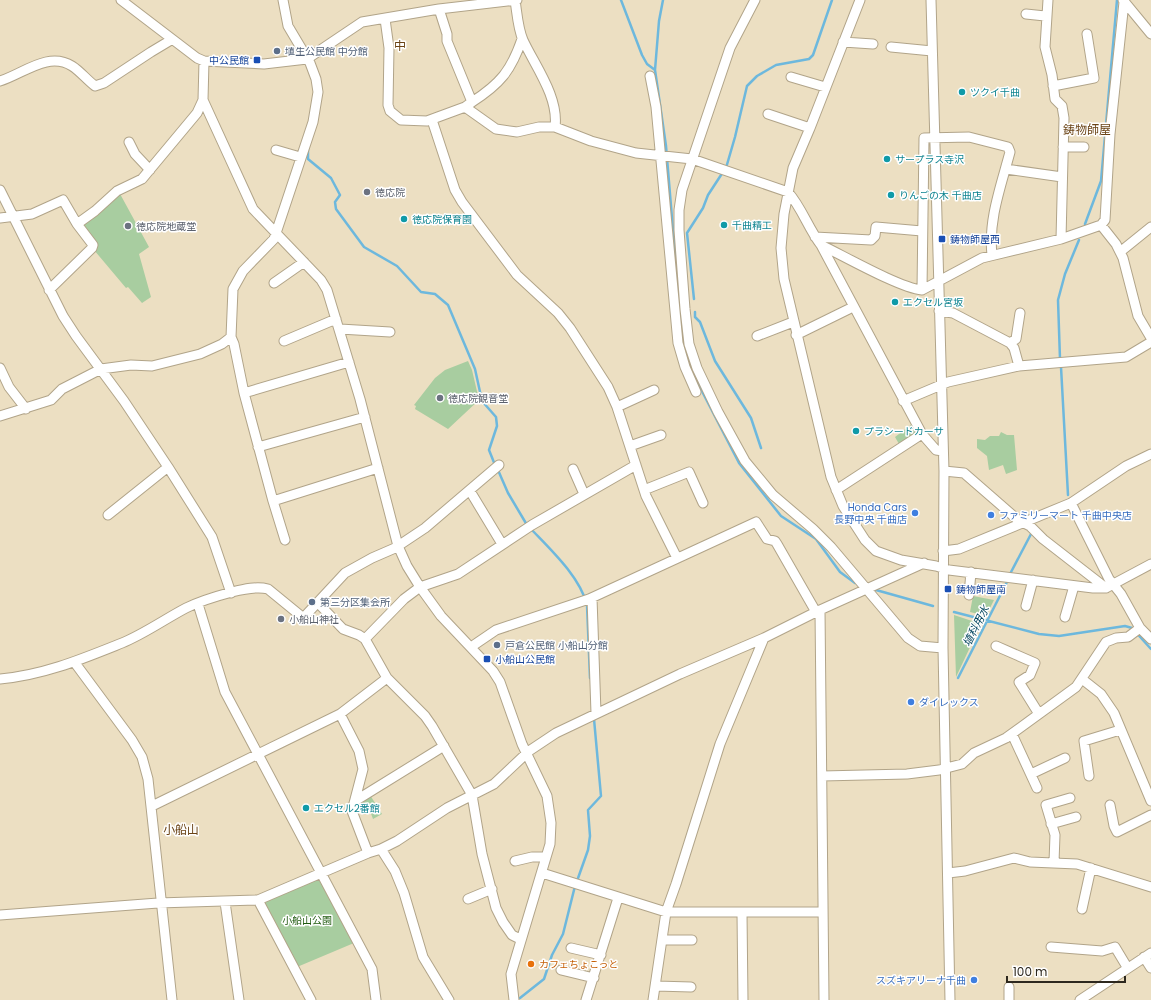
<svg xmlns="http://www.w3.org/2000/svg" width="1151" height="1000" font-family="Poppins,'Noto Sans JP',sans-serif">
<rect width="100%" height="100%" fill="#ecdfc2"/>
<path fill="#a8cda0" d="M119 192 149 247 139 254 151 297 142 303 128 287 126 288 94 250 83 224Z
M468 361 472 370 479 400 448 429 415 409 416 406 414 405 435 378 445 370Z
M912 424 916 431 915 433 899 444 895 437Z
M1001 432 1007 435H1014L1017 470 1006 474 1003 465 989 470 987 456 977 448V439L985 440 990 436H999Z
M973 596 994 600 986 616 970 612Z
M954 615 981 624 956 677Z
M370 795 382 814 373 819 369 808 365 809 359 804Z
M317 878 321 880 354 943 297 967 265 905 267 900Z"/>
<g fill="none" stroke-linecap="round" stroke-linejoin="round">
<path stroke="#6db8dd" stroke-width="2.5" d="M621 0 642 55 647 64 655 70
M663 0 659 21 655 70 666 146 679 302
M308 147V159L331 178 340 195 335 202 336 209 364 247 397 266 421 292 435 294 448 305 475 369 482 401 496 417 497 426 489 450 495 465
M726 168 735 137 747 86 757 76 776 65 809 59 813 55 832 0
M1085 224 1101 181 1117 0
M694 299 687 233 703 208 708 195 723 172
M695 312V317L700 322 715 361 751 418 761 448
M1060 359 1058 300 1065 274 1079 240
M689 366 739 463 781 516 816 539 840 572 855 583
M1061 367 1068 495
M498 470 508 493 527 525
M531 529C551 550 580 577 587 605L590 678
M1010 574 1031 534
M876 590 933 606
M954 612 1039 634 1059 636 1125 626 1132 628 1151 649
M958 678 1008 580
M577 881 588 850 590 836 588 810 601 796 594 719
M520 998 544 979 552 955 563 934 575 886"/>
<defs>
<path id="minor" d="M121 0 197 58 204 61 264 64 307 59 362 22 439 9 517 0
M283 0 288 26 310 63 316 79 318 92 313 122 274 239 243 271 233 289 231 337 234 344 244 393 273 501 378 468
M515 0C517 13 518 29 523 40 535 66 559 97 555 127
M755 0 730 48 682 190 679 210V230L685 309 689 344 697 368 718 412 745 461 773 495 813 529 831 547 908 638 920 646 943 648
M860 0 810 128 793 168 784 214 781 248 784 279 831 477 843 506 865 540 876 551 901 560 936 566 949 570 1093 588H1106L1151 564
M931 0 944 471 943 648 950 1000
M1048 0 1045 47 1052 75 1055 99 1062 106 1064 118 1061 239
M1123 0 1151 34
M439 9 447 34V41L472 102 465 107
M1026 14 1045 16
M385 19 389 48 388 105 390 111 401 120 427 121 465 107 496 129 517 132 539 127H555L591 141 636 153 692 159 788 192C802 208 808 228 821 245L922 434 936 450 943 451
M843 42 873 44
M891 47 932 51
M204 61 203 100 253 209 321 280 327 290 360 399 398 546 407 566 420 587 441 616 493 671 500 682 522 744 547 796 551 823 550 844 511 974 514 1000
M650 76 656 107 678 343 685 367 696 392
M791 77 825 87
M0 81C23 74 48 51 72 66 80 71 87 80 95 86L104 83 151 52 171 40
M1053 86 1094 78 1087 34
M472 102C500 84 511 71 522 39
M768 114 810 128
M432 120 455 190 462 202 517 275 558 313 570 328 608 387 617 407 646 496 677 558
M129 142 135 154 150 170
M1063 147H1084
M276 150 300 157
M1006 169 1062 177
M0 190 63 316 76 336 124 401 168 467 108 515
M0 218 32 214 63 200 77 224
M1101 225 1116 244 1123 258 1138 316 1151 338
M815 237 871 240 875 236 876 227 922 231
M821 245C844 256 900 288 922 290L982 258 1061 239 1101 225 1105 220 1110 134 1124 2
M1120 252 1151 227
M274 283 304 262
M49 290 92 248 93 245 77 224 95 211 117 191 142 179 197 113 203 100
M922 290 924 138 969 137 1008 147 1010 152C1001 186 988 220 992 255
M939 311 953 313 1010 343 1014 348 1019 366 1126 357 1151 342
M340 329 390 332
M796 335 853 307
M757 336 793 322
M284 341 336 319
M1010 343 1016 339 1020 313
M0 368 9 387 26 409
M244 393 349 362
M903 401 948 382 1019 366
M617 407 654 390
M0 416 51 400 62 389 101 369 131 365 152 366 200 354 222 344 231 337
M630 446 661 435
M258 447 365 417
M168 467 212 537 231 593
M573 469 584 494
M944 471 964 473 1018 520 1030 526 1043 539 1106 588
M644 490 689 472 703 503
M836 490 922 434
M470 491 502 544
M273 501 285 540
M943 551 959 549 1071 503 1126 466 1151 454
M969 595 971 572
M592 598 596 713
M318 603 343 629 359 635 365 639 387 678 425 716 432 726 472 795 482 854 496 908 503 922 512 935 520 939
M198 604 225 692 372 969 376 1000
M1026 606 1033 580
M820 610 824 1000
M1065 617 1074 586
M1140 628 1151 639
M365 639 404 599 420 587 458 574 532 525 636 465
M996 646 1035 663 1030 675 1019 682 1039 714
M471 647 496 630 589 599 756 522 767 539 775 541 777 544 816 612
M75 663 132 740 142 757 148 779 172 1000
M0 679C44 675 82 659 122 643 144 634 165 619 186 608 200 601 217 596 232 592 244 589 257 586 268 589L301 616H305L345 573 372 558 395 548 425 528 499 465
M1082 679 1101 694 1114 713 1151 801
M340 714 359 751 363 769 352 811 368 853
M1012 734 1037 788
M1031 774 1065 758
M822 776 907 774 939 770 962 764 974 753 1006 738 1076 687 1106 642 1116 638 1128 637 1140 628 1121 594 1109 579 1071 503
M1089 776 1084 741 1120 730
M355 801 444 746
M1110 805 1114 826 1117 832 1151 815
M152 806 340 714 387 678
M1051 824 1076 817
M381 849 395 871 404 893 423 957 449 1000
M515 861 532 857H546
M1054 862 1055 835 1046 805 1070 798
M542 873 666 912H823
M948 873 965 871 1014 858 1030 862 1077 864 1151 887
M468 899 492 889
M258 900 311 1000
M225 902 239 1000
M1082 909 1091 868
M742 913 743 1000
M0 915 158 903 258 900 368 853 381 849 397 841 447 808 494 784 529 751 556 733 680 674 764 638 820 610 924 563
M662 940H692
M1051 947 1102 951 1115 947 1127 967
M571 948 601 955
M1144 957 1151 968
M561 970 594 978
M656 986 691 987
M1009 987V1000
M586 1000 618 898
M653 1000 666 912 676 884 720 744 764 638
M1080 1000 1151 953"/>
</defs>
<use href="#minor" stroke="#b1a489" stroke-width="11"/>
<use href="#minor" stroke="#fff" stroke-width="9"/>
</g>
<g fill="#5c6f8a" stroke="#fff" stroke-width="1.5">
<circle cx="277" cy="51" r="4"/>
<circle cx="312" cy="602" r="4"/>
<circle cx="497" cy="645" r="4"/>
</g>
<g fill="#1a4fb4" stroke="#fff" stroke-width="1.5">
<rect x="253" y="56" width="8" height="8" rx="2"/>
<rect x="938" y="235" width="8" height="8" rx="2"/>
<rect x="944" y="585" width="8" height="8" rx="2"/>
<rect x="483" y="655" width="8" height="8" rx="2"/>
</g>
<g fill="#0f9aa8" stroke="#fff" stroke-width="1.5">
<circle cx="962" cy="92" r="4"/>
<circle cx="887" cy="159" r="4"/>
<circle cx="891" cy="195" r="4"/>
<circle cx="404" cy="219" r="4"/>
<circle cx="724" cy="225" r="4"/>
<circle cx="895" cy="302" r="4"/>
<circle cx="856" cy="431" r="4"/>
<circle cx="306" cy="808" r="4"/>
</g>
<g fill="#6b7280" stroke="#fff" stroke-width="1.5">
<circle cx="367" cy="192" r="4"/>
<circle cx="128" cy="226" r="4"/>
<circle cx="440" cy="398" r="4"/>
<circle cx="281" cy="619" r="4"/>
</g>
<g fill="#3f7fe0" stroke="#fff" stroke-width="1.5">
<circle cx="915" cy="513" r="4"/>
<circle cx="991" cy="515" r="4"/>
<circle cx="911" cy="702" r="4"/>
<circle cx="974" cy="980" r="4"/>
</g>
<circle fill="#e8710a" stroke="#fff" stroke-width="1.5" cx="531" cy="964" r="4"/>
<g text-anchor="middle" stroke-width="3" stroke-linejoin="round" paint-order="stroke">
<g font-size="10" fill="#4e5e75" stroke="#fff" text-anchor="start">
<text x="285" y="55">埴生公民館 中分館</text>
<text x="320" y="606">第三分区集会所</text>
<text x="505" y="649">戸倉公民館 小船山分館</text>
</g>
<g font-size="10" fill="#164399" stroke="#fff" text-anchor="start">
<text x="249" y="64" text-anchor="end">中公民館</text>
<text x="950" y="243">鋳物師屋西</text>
<text x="956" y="593">鋳物師屋南</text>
<text x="495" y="663">小船山公民館</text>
</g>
<g font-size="10" fill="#0d838f" stroke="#fff" text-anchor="start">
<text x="970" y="96">ツクイ千曲</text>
<text x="895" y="163">サープラス寺沢</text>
<text x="899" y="199">りんごの木 千曲店</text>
<text x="412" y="223">徳応院保育園</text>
<text x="732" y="229">千曲精工</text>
<text x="903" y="306">エクセル宮坂</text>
<text x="864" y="435">プラシードカーサ</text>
<text x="314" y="812">エクセル2番館</text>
</g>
<g font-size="10" fill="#5b616d" stroke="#fff" text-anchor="start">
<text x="375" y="196">徳応院</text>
<text x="136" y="230">徳応院地蔵堂</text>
<text x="448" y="402">徳応院観音堂</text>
<text x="289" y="623">小船山神社</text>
</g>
<g font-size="10" fill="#366cbe" stroke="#fff" text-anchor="end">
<text x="907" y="511">Honda Cars<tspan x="907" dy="12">長野中央 千曲店</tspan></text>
<text x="999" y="519" text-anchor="start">ファミリーマート 千曲中央店</text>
<text x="919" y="706" text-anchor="start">ダイレックス</text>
<text x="966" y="984">スズキアリーナ千曲</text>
</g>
<g font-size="10" fill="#1f5a0e" stroke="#fff">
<text x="307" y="924">小船山公園</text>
</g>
<g font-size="10" fill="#c56008" stroke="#fff" text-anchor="start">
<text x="539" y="968">カフェちょこっと</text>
</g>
<g font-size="11" font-style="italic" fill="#084962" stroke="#fff">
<text transform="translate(976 626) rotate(-63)" y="4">埴科用水</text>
</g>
<g font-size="12" fill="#6b4416" stroke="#fff">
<text x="400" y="50">中</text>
<text x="1087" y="134">鋳物師屋</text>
<text x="181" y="834">小船山</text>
</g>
</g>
<path d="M1007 976v6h118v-6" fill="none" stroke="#2d281e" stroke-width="2"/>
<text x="1013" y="976" font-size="12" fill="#2d281e" stroke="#ffffff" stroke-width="3" paint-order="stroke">100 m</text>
</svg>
